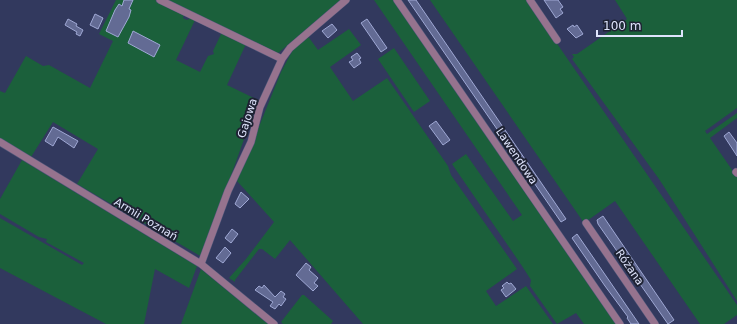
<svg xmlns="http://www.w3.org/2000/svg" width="737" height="324" font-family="'DejaVu Sans',sans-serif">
<rect width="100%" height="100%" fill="#32395e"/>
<path fill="#1b603b" d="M116 0H155L184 14 183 18 187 20 191 18 195 20 176 60 200 72 208 56 214 54 213 51 222 32 246 44 227 85 258 100 202 257 77 184 98 149 53 122 31 157 0 138V91L5 93 26 56 43 66 49 65 90 88 113 41 99 34Z
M166 0H341L277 54Z
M374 0H393L616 324H584L576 313 557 324 530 286 531 280 522 266 452 164 466 154 513 221 522 215Z
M430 0H527L737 305V315L724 324H700L615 201 584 223Z
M615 0H737V108L705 131 707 134 737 113V118L710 138 737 177V301L659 179 572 59 574 57 572 54H577L627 19Z
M349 29 361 45 330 67 353 101 387 78 448 166 451 175 517 269 486 291 496 306 526 286 553 324H363L290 240 275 259 262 249H259L235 280V282L229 278 246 259 274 222 237 181 281 72 295 46 307 35 318 50Z
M394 48 430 101 414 112 378 59Z
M22 160 197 266 189 288 155 269 144 324H106L0 268V218L82 265 84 263 46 242 47 239 39 237 0 214V199Z
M201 269 268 324H181Z
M302 295H304L333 321 331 324H283L281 322Z"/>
<path fill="#636b94" stroke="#9fa8d4" d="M124 0H133L129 9 131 10 129 17 118 37 106 31 115 10 119 4 122 6Z
M408 0H416L566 219 561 222Z
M544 0H558L563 7 560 9 563 13 556 18Z
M95 14 103 18 98 29 90 25Z
M68 19 77 24 76 26 83 30 80 36 76 34 77 32 65 25Z
M367 19 387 48 381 52 361 23Z
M332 24 337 30 328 38 322 31Z
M573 25 574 27 577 25 583 34 576 38 567 29Z
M133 31 160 45 154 57 128 43Z
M357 53 361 58 359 59 361 63 354 68 349 62 353 60 351 57Z
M436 121 450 140 443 145 429 126Z
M53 127 78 141 74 148 58 137 53 146 45 141Z
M729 132 737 143V156L724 136Z
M241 192 249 199 240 208 235 204Z
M603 216 674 320 668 324 598 224 597 220Z
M232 229 238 234 231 243 225 238Z
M577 234 606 276 639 324H631L627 318 628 317 605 286 572 238Z
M225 247 231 253 223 263 216 258Z
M306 263 311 267 309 270 318 278 314 283 318 286 313 291 296 275Z
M507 282 509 284 511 283 516 289 506 297 501 290 504 288 502 286Z
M264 285 275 297 281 291 285 294 283 297 286 299 281 306 279 304 275 309 270 306 273 302 255 290 259 286 262 288Z"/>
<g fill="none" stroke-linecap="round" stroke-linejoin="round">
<defs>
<path id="street" d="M160 0 282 59
M397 0 620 324
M530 0 557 40
M0 142 201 264 274 324
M736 172 737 173
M586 223 655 324
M201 264 228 191 251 142 260 107 282 59 290 48 346 0"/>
</defs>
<use href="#street" stroke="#51587a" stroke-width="8"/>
<use href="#street" stroke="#96738e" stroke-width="7"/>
</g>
<g text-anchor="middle" stroke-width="4" stroke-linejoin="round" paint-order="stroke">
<g font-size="11" fill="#dfe4fc" stroke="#1e2233">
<text transform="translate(247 118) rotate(-72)" y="4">Gajowa</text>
<text transform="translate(517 156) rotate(56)" y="4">Lawendowa</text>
<text transform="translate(146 219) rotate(31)" y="4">Armii Poznań</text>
<text transform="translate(630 267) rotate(55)" y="4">Różana</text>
</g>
</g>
<path d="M597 30v6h85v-6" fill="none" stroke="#dfe4fc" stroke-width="2"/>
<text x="603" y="30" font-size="12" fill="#dfe4fc" stroke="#1e2233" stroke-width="3" paint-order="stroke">100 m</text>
</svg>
